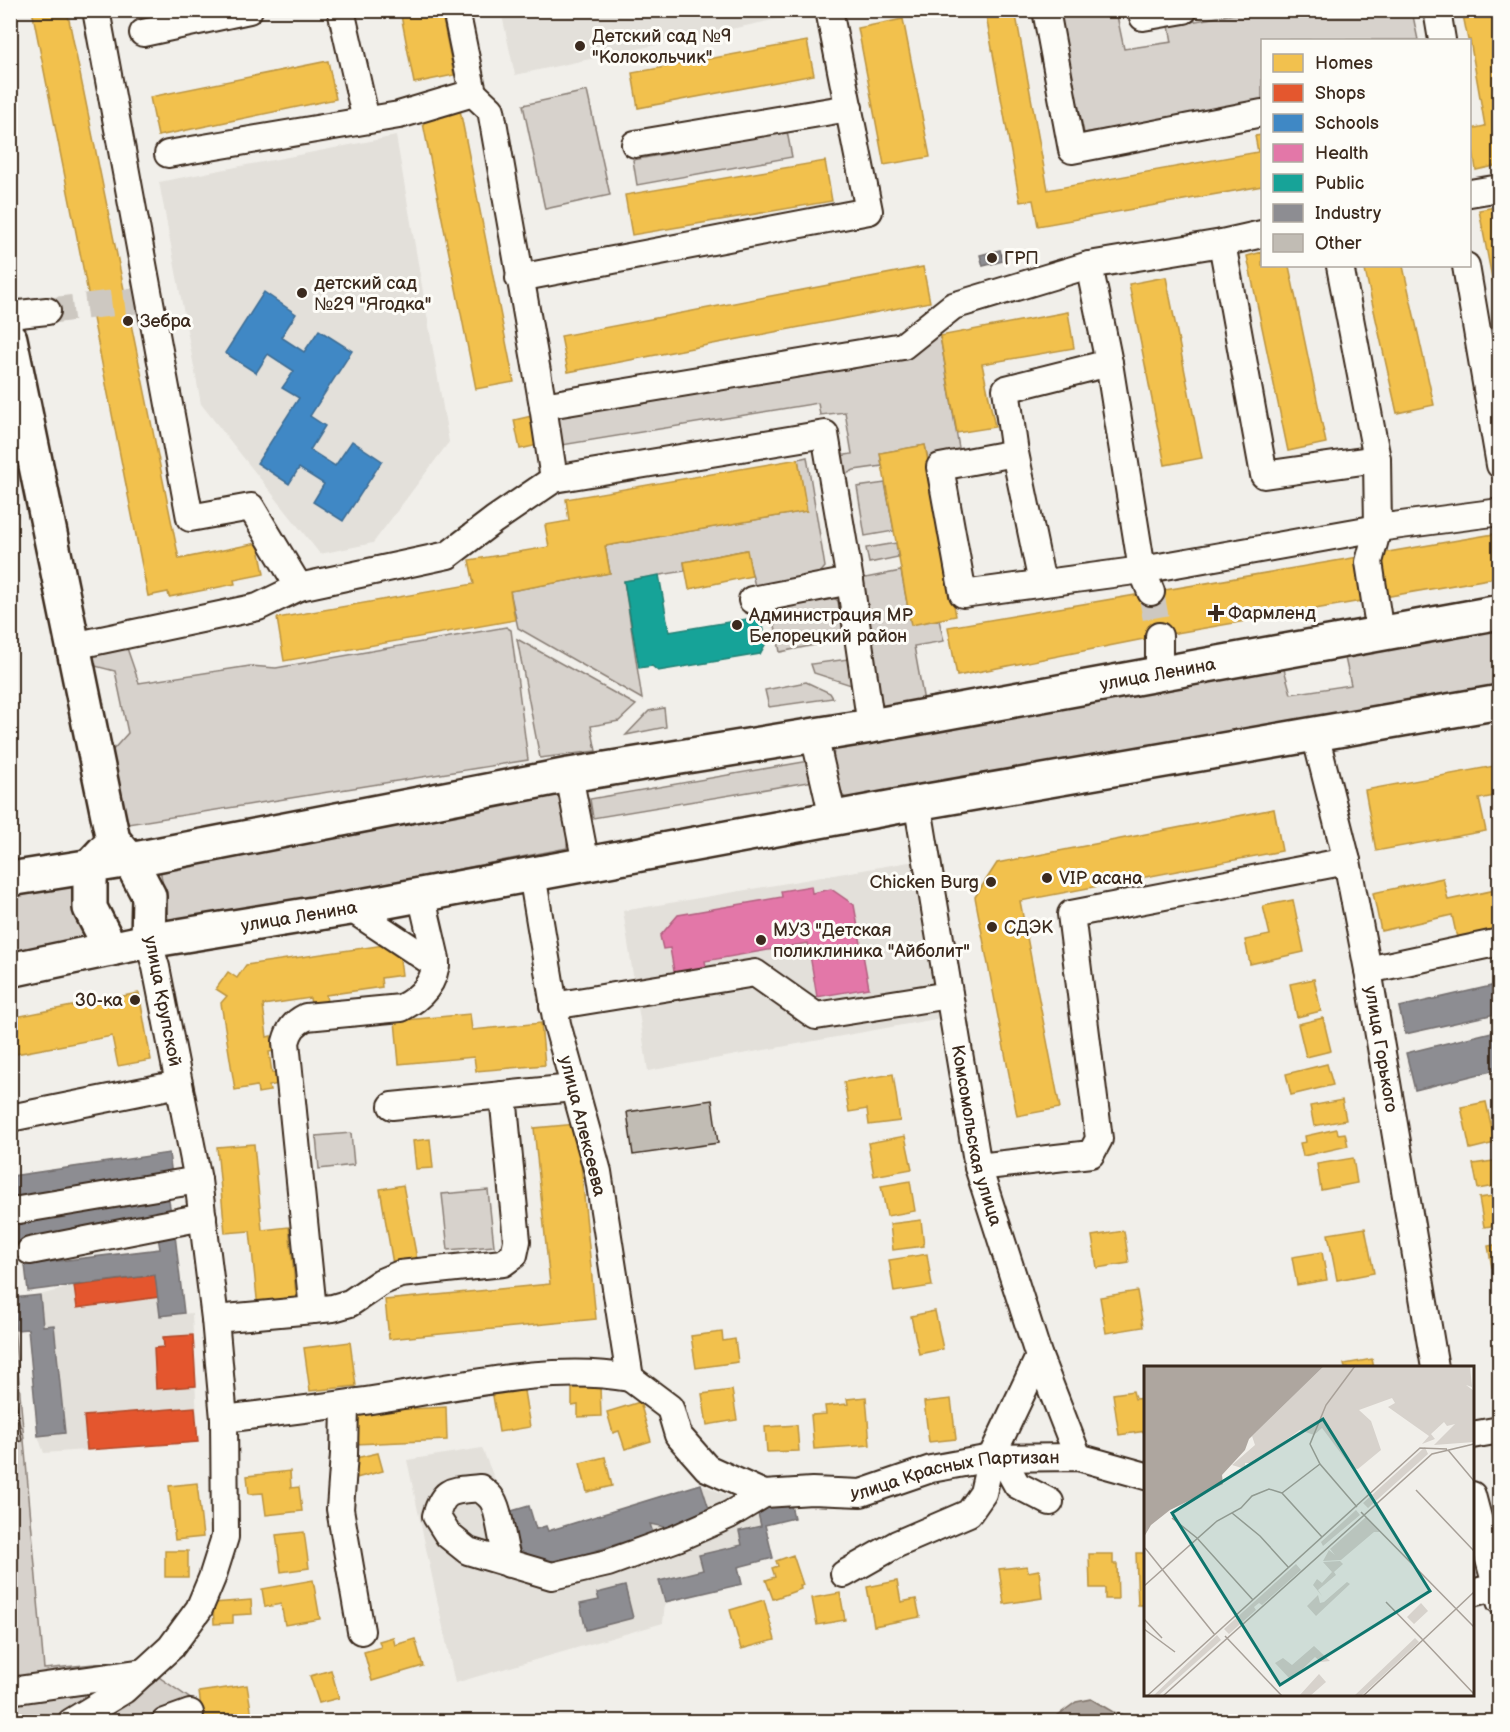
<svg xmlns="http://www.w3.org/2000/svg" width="1510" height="1732" font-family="'Balsamiq Sans',sans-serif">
<rect width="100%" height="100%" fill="#f1efea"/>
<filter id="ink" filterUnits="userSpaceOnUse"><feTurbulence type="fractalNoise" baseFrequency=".0167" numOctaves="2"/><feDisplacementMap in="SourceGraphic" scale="12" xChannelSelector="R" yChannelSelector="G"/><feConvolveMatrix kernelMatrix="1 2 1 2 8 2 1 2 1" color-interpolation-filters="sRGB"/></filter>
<g filter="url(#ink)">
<path fill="#e3e0da" d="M786 11 787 17 515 75 501 11Z
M396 136 449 442 373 543 320 554 201 404 159 182Z
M909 862H916L941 1018 648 1071 623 911Z
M155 1275 160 1316 192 1313 198 1442 44 1453 38 1436 28 1329 16 1330 13 1298 40 1295 74 1286Z
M482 1448 508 1512 529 1506 536 1529 546 1526 548 1531 701 1484 757 1509 790 1501 794 1518 765 1525 773 1558 738 1567 742 1584 665 1602 663 1623 455 1683 407 1460Z"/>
<path fill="#d7d2cc" stroke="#897e75" stroke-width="1.5" d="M1255 10 1412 11 1418 40H1262V102L1084 133 1058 11H1116L1124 49 1172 42 1169 26Z
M587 91 610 195 545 209 523 105Z
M783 111 792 157 637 185 633 160 677 152 673 131Z
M940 336 960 454 928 459 925 445 880 453 882 466 854 470 833 481 834 457 852 454 845 412 820 415 818 403 556 446 549 415 842 369 852 354Z
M807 457 825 567 816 578 759 602 746 550 684 562 685 571 624 581 642 699 518 628 510 591 610 573 605 546 806 511 798 459Z
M885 483 894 531 865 536 857 487Z
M896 543 898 557 869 563 866 548Z
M901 571 911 624 939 620 944 641 914 646 925 707 880 714 855 580Z
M828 594 838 601 844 639 780 652 771 604Z
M1499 626V688L851 802 837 791 832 768 835 741 1282 662 1291 694 1351 685 1344 653Z
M506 627 511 630 528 760 128 824 111 752 128 733 115 671 95 666 93 655 127 648 139 683 250 666 276 668Z
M517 639 636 705 619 721 591 726 596 751 540 758Z
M848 659 854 686 814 673 811 664Z
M806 682 830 693 833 698 769 707 765 690Z
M664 708 666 727 626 735 649 711Z
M809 761 814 781 593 818 590 799Z
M558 786 568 811 567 848 169 926 160 868Z
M77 883 88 947 11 961V894Z
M351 1133 354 1165 319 1169 316 1136Z
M488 1190 494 1246 448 1250 442 1194Z
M10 1280 44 1669 134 1660 192 1700 195 1721H11Z"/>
<path fill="#aea69f" stroke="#80746b" stroke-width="1.5" d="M1091 1699 1113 1712 1148 1721H1050L1076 1702Z"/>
<path fill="#f2c14e" stroke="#bb9440" stroke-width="1.5" d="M32 10H67L179 559 258 543 264 574 234 580 235 584 169 597 168 592 148 596Z
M400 10H441L454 75 414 83Z
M985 10H1015L1048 190 1258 152 1255 136 1262 135V186L1038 226 1033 200 1020 202Z
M1462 10H1497L1500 23V165L1476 170 1470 129 1485 126 1470 40H1468Z
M903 19 930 157 884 165 858 28Z
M807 41 814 75 638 108 632 73Z
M328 61 336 99 158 136 150 97Z
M460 110 514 382 476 389 422 118Z
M825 161 832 201 632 235 625 195Z
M1500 206V320L1479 210Z
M1262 252V266H1289L1326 443 1288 451 1247 256Z
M1364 266H1403L1434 405 1397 413Z
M923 267 930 302 568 372 561 336Z
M1166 277 1202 458 1165 465 1129 284Z
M1068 312 1074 348 982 364 995 427 957 433 940 336Z
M532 416 538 445 520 449 514 420Z
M925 445 956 616 911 625 880 453Z
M798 459 807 511 605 546 610 573 510 591 515 620 284 661 277 618 474 584 469 560 549 547 545 525 569 521 566 499Z
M1500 533V577L1159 636 957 676 948 627Z
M747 550 752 576 689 589 684 562Z
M1494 766 1500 795 1479 799 1486 831 1376 851 1365 790Z
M1274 809 1282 851 1020 901 1060 1108 1017 1116 975 897 997 863Z
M1443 878 1448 900 1500 889V929L1457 938 1452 915 1381 931 1373 893Z
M1293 900 1304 952 1250 964 1245 940 1270 935 1263 906Z
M398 943 402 975 381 978 382 987 326 995 327 1002 311 1004 310 998 263 1005 267 1037 271 1036 274 1051 269 1052 272 1073 276 1072 278 1084 269 1086 270 1091 258 1093 257 1086 235 1090 221 1003 227 996 216 989 228 972 237 978 246 965Z
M1314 979 1321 1011 1297 1017 1290 984Z
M139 993 151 1060 118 1066 112 1036 10 1055V1018Z
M470 1014 472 1030 541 1023 545 1065 476 1071 474 1057 399 1064 395 1021Z
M1323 1018 1331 1051 1306 1057 1298 1024Z
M1327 1064 1333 1085 1291 1095 1286 1074Z
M893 1074 900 1121 869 1125 867 1109 849 1112 844 1082Z
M1342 1100 1346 1120 1314 1126 1310 1106Z
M1486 1102 1495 1143 1470 1149 1461 1107Z
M577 1124 596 1319 389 1339 385 1300 550 1284 534 1128Z
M1337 1129 1338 1134 1345 1133 1348 1146 1303 1156 1300 1143 1306 1142 1305 1136Z
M905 1136 912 1169 874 1176 868 1143Z
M430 1139 433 1168 416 1169 413 1141Z
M254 1144 262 1230 289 1227 297 1304 258 1308 250 1231 225 1233 217 1147Z
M1353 1158 1357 1183 1321 1190 1317 1164Z
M1500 1160V1185L1478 1189 1473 1164Z
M910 1181 915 1211 887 1216 881 1186Z
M403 1185 417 1259 393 1264 380 1189Z
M1500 1195V1225L1484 1227 1479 1198Z
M921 1220 924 1246 893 1250 890 1224Z
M1365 1228 1374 1273 1337 1280 1328 1234Z
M1124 1231 1129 1263 1097 1268 1092 1236Z
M1500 1244V1265L1492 1267 1488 1246Z
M1322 1252 1327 1280 1297 1285 1292 1257Z
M927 1254 932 1286 894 1292 889 1260Z
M1137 1291 1143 1327 1106 1333 1100 1297Z
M935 1311 943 1349 919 1354 911 1316Z
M722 1332 723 1341 735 1339 738 1362 696 1368 691 1336Z
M350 1342 356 1386 310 1391 304 1348Z
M1372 1359 1374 1368H1345L1344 1364Z
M523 1385 530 1427 499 1432 492 1390Z
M600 1386 601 1416 578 1417V1405L572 1406V1387Z
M732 1390 737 1420 707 1425 702 1394Z
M1133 1391 1135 1399 1146 1398V1431L1119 1435 1113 1394Z
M866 1397 870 1445 814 1449 811 1415 826 1414 825 1406 848 1404 847 1399Z
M951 1399 956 1439 929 1442 924 1402Z
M640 1402 651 1441 625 1449 619 1431 613 1433 607 1412Z
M446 1407 447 1440 355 1444 353 1412Z
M797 1425 799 1451 767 1452 765 1427Z
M378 1453 383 1471 356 1478 351 1459Z
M605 1457 612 1486 587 1492 580 1463Z
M290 1471 291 1488 299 1487 302 1511 266 1515 263 1493 249 1494 247 1476Z
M197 1483 203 1537 175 1540 169 1486Z
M304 1532 309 1568 281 1572 276 1535Z
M165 1551H188V1577H165Z
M1136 1553H1146V1605H1138Z
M1089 1554H1113V1564H1117L1118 1599H1105V1588H1090Z
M793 1555 803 1585H800L801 1589 773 1599 766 1580 775 1577 772 1568 778 1566 776 1561Z
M1027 1566 1028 1572 1039 1570 1042 1598 1004 1604 999 1569Z
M313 1580 320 1619 285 1625 281 1604 265 1607 262 1589Z
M897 1581 901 1602 916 1599 920 1617 874 1626 867 1587Z
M840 1593 845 1620 817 1625 812 1598Z
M251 1600 252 1614 233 1615V1623L214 1624 213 1603Z
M764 1600 775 1640 741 1649 730 1610Z
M393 1637 395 1645 415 1639 423 1666 372 1681 364 1652 381 1647 379 1641Z
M331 1670 339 1698 319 1703 310 1676Z
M247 1685 253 1722H203L199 1692Z"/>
<path fill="#e4572e" stroke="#b14a29" stroke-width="1.5" d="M155 1275 159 1297 77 1308 74 1286Z
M193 1335 196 1386 156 1389 154 1348 164 1347 163 1337Z
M195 1407 198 1442 87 1450 84 1416Z"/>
<path fill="#3f88c5" stroke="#3e6c93" stroke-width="1.5" d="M264 292 296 314 281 337 304 352 319 330 352 351 310 416 325 426 310 450 335 466 352 441 382 461 343 521 313 502 324 484 299 468 289 484 257 463 299 398 282 388 294 371 268 354 256 373 225 353Z"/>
<path fill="#e377a8" stroke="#b1607f" stroke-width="1.5" d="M811 886 812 893 831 889 854 905 869 988 817 997 808 943 705 961 707 971 675 977 670 948 663 949 660 936 678 915 782 897 781 891Z"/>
<path fill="#17a398" stroke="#227f73" stroke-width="1.5" d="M659 575 669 632 753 618 752 614 761 613 766 643 760 654 658 671 652 666 639 668 624 581Z"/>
<path fill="#8d8d92" stroke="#746f6f" stroke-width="1.5" d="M1000 250 1003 261 983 266 980 255Z
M1500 984V1013L1405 1034 1399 1007Z
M1500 1030V1069L1415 1090 1406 1053Z
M169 1153 172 1176 15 1199 12 1176Z
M168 1195 172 1219 17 1245 13 1221Z
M175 1235 184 1313 160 1316 155 1275 28 1291 25 1265 160 1249 158 1237Z
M40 1295 43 1326 54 1325 65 1433 38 1436 28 1329 16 1330 13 1298Z
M701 1484 711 1515 670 1528 650 1524 653 1533 539 1568 524 1562 508 1512 529 1506 536 1529 546 1526 548 1531Z
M790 1501 794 1518 765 1525 773 1558 738 1567 742 1584 665 1602 659 1581 703 1570 699 1555 742 1545 739 1531 761 1526 757 1509Z
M625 1586 633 1618 586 1630 580 1604 599 1600 597 1593Z"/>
<path fill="#c1bcb4" stroke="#3b2a1e" stroke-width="1.5" d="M712 1100 718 1143 633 1155 627 1112Z
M16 1401 22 1441 10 1442V1402Z"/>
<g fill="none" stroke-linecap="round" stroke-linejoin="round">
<path stroke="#cdc8c1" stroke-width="26" stroke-dasharray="26 13" stroke-linecap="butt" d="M47 311 148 299
M1151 592 1159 636"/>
<defs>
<g id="minor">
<path d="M96 10 190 518 251 507 299 587"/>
<path d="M341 10 366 120"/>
<path d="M456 10 473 93"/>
<path d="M1046 10 1072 150 1262 113"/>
<path d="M1141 10 1143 17 1184 10"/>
<path d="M1437 10 1442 40"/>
<path d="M143 33 249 10"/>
<path d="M635 144 849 108"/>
<path d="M168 154 399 115 473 93 491 110 543 406 903 346 953 306 1089 265 1222 243 1262 234"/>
<path d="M1470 193 1500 188"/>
<path d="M1222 243 1264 475 1377 459"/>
<path d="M1089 265 1109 363 1142 570 1151 592"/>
<path d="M1340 266 1377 459 1378 528 1500 512"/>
<path d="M1466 266 1500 465"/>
<path d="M519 278 869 211 829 10"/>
<path d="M10 315 47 311"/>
<path d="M1109 363 1006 389 1015 453 940 467 963 594 1142 570 1378 528 1369 562 1380 633"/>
<path d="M543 406 554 479 825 434 850 581 871 726"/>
<path d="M1015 453 1042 583"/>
<path d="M752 600 850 581"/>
<path d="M1159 636V672"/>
<path d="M73 646 258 607 299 587 448 555 494 520 554 479"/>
<path id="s1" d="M1315 734 1347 861 1368 970 1435 1368"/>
<path d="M814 735 833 818"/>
<path d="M569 775 586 864"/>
<path id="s2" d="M916 803 920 819 978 1167 1039 1357 1078 1457"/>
<path d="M350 908 436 965"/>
<path d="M1368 970 1500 942"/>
<path d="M553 1006 755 973 816 1016 949 995"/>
<path d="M392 1106 573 1088"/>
<path d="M10 1118 179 1084"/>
<path d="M978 1167 1091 1154 1099 1139 1071 914 1347 861"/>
<path d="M19 1210 198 1180"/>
<path d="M30 1251 203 1217"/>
<path d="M313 1310 333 1308 350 1303 381 1282 400 1274 503 1263 514 1255 517 1241 503 1095"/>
<path d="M215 1319 313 1310 286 1042C289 1030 294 1023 306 1017L401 1008C421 998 436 982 436 959L421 894"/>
<path d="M630 1378 670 1408 678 1435 707 1468 764 1494"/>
<path d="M345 1405 344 1454 340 1509 361 1631"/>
<path d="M224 1419C280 1412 335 1406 391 1397 467 1385 554 1364 630 1378L598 1172 557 1024 532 874"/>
<path d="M1472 1435 1500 1430"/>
<path d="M991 1458 1006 1465 1017 1485 1050 1502"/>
<path d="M1472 1495 1500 1601"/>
<path id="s3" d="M509 1564C502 1548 500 1508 491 1498 488 1494 483 1491 480 1488 454 1491 444 1487 436 1516L448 1535 468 1551 552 1576 608 1563 677 1538 729 1515 764 1494 812 1491 861 1493 931 1469 991 1458 1078 1457 1146 1476"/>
<path d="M844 1574 897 1544 969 1513 983 1493 991 1458 1039 1357"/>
<path d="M1472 1593 1495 1587"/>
<path d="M10 1691 144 1672"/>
<path d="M71 1722 124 1690 171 1647 199 1609 212 1578 225 1537 224 1419 215 1319 198 1180 156 967 148 941"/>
<path d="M165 1722 190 1713"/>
</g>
<g id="major">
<path d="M10 339 113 840 130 860 149 896 148 941"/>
<path d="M104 851 90 866V908L111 949"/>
<path id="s4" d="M10 879 130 860 569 775 871 726 1500 612"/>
<path id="s5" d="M10 970 148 941 350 908 916 803 1500 702"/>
</g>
</defs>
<use href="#minor" stroke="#3b2a1e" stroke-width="30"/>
<use href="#major" stroke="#3b2a1e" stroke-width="38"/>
<use href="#minor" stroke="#fdfcf7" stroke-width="26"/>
<use href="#major" stroke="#fdfcf7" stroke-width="33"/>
</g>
</g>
<g fill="#3b2a1e" stroke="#fdfcf7" stroke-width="2">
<circle cx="580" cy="46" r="6"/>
<circle cx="992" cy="258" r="6"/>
<circle cx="302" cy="293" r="6"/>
<circle cx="128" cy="321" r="6"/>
<path d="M1213 604h6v6h6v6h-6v6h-6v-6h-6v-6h6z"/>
<circle cx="737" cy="625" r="6"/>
<circle cx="1047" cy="878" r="6"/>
<circle cx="991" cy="882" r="6"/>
<circle cx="992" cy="927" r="6"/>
<circle cx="761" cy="940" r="6"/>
<circle cx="135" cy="1000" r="6"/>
</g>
<g text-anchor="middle" stroke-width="6" stroke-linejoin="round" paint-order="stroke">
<g font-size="18" fill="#3b2a1e" stroke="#fdfcf7" text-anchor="start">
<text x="592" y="42">Детский сад №9<tspan x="592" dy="21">"Колокольчик"</tspan></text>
<text x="1004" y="264">ГРП</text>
<text x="314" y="289">детский сад<tspan x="314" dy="21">№29 "Ягодка"</tspan></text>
<text x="140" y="327">Зебра</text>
<text x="1228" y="619">Фармленд</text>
<text x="749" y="621">Администрация МР<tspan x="749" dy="21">Белорецкий район</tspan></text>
<text x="1059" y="884">VIP асана</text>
<text x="979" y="888" text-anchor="end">Chicken Burg</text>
<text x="1004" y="933">СДЭК</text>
<text x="773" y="936">МУЗ "Детская<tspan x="773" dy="21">поликлиника "Айболит"</tspan></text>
<text x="123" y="1006" text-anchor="end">30-ка</text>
</g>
<g font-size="18" fill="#3b2a1e" stroke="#fdfcf7">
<text dy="6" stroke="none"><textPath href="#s4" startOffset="1166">улица Ленина</textPath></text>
<text dy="6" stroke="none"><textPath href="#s5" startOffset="294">улица Ленина</textPath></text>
<text transform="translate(163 1001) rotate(79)" y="6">улица Крупской</text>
<text dy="6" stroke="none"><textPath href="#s1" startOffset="322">улица Горького</textPath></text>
<text transform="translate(583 1126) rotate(76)" y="6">улица Алексеева</text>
<text dy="6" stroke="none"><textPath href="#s2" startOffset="338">Комсомольская улица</textPath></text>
<text dy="6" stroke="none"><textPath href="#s3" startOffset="700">улица Красных Партизан</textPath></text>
</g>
</g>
<g transform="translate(1144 1366)">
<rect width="330" height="330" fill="#f1efea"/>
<path d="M180 0H326L328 21 322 19 330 25V76L290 79 311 58 303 60 300 56 287 68 291 73 278 78 285 70 244 41 251 37 248 32 215 44 227 55 237 84 214 103 208 102 178 62 170 69 156 64 110 97H101V103L88 99 111 79 108 70ZM281 81 284 88 224 142 219 137ZM212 144 216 149 179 180 177 176ZM222 151 236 166H230L197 194 179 195 185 184 191 189 186 183ZM196 195 199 198 190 206 192 209 174 224 178 230 169 219 173 213 178 217 188 206 179 196ZM152 198 157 204 118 239 115 237 110 241 112 244 85 268 80 263ZM203 216 206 218 172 250 163 240 174 229 176 237 180 236ZM277 237 284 245 270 258 263 251ZM73 269 77 274 14 330H9ZM271 272 275 276 217 330H210ZM170 280 186 295 177 296 171 291 147 314 131 297 139 292 148 299ZM175 308 182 316 166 330H155Z" fill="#d7d2cc"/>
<path d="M0 0H180L105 73 101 84 78 109 79 118 26 144 7 159 0 171Z" fill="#aea69f"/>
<path fill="none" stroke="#a8a098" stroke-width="1.5" d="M211 0 182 39 166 78 176 98 213 141M304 84 330 115M176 98 138 127 178 171M272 124 330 185M217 146 330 261M88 147 116 170 145 202M28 152 53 172 109 234M1 182 71 269M0 220 73 155 97 142 108 130 125 123 138 127M242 236 279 274M312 243 330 226M0 253 18 272M0 263 31 286M81 270 138 330M279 274 330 328M3 330 276 82 303 83M19 330 288 88 330 78M219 330 312 243"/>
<path fill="#0f766e" fill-opacity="0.15" stroke="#0f766e" stroke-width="3" d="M179 53 286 225 136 319 28 147Z"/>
<rect width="330" height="330" fill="none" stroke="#3b2a1e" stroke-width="3"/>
</g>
<rect width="1510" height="1732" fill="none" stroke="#fdfcf7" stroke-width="36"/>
<rect x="18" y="18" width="1474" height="1696" fill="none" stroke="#3b2a1e" stroke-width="2" filter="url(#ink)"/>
<rect x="1261" y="39" width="210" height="228" fill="#fdfcf7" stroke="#afa8a0" stroke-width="1.5"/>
<rect x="1273" y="54" width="30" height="18" fill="#f2c14e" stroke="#afa8a0" stroke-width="1.5"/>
<text x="1315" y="69" font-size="18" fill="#3b2a1e">Homes</text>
<rect x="1273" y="84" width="30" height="18" fill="#e4572e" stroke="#afa8a0" stroke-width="1.5"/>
<text x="1315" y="99" font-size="18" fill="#3b2a1e">Shops</text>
<rect x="1273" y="114" width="30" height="18" fill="#3f88c5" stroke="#afa8a0" stroke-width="1.5"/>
<text x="1315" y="129" font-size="18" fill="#3b2a1e">Schools</text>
<rect x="1273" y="144" width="30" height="18" fill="#e377a8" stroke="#afa8a0" stroke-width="1.5"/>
<text x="1315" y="159" font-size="18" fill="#3b2a1e">Health</text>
<rect x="1273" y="174" width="30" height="18" fill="#17a398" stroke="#afa8a0" stroke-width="1.5"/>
<text x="1315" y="189" font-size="18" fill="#3b2a1e">Public</text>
<rect x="1273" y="204" width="30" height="18" fill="#8d8d92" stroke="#afa8a0" stroke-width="1.5"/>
<text x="1315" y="219" font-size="18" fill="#3b2a1e">Industry</text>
<rect x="1273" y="234" width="30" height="18" fill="#c1bcb4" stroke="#afa8a0" stroke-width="1.5"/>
<text x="1315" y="249" font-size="18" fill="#3b2a1e">Other</text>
</svg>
